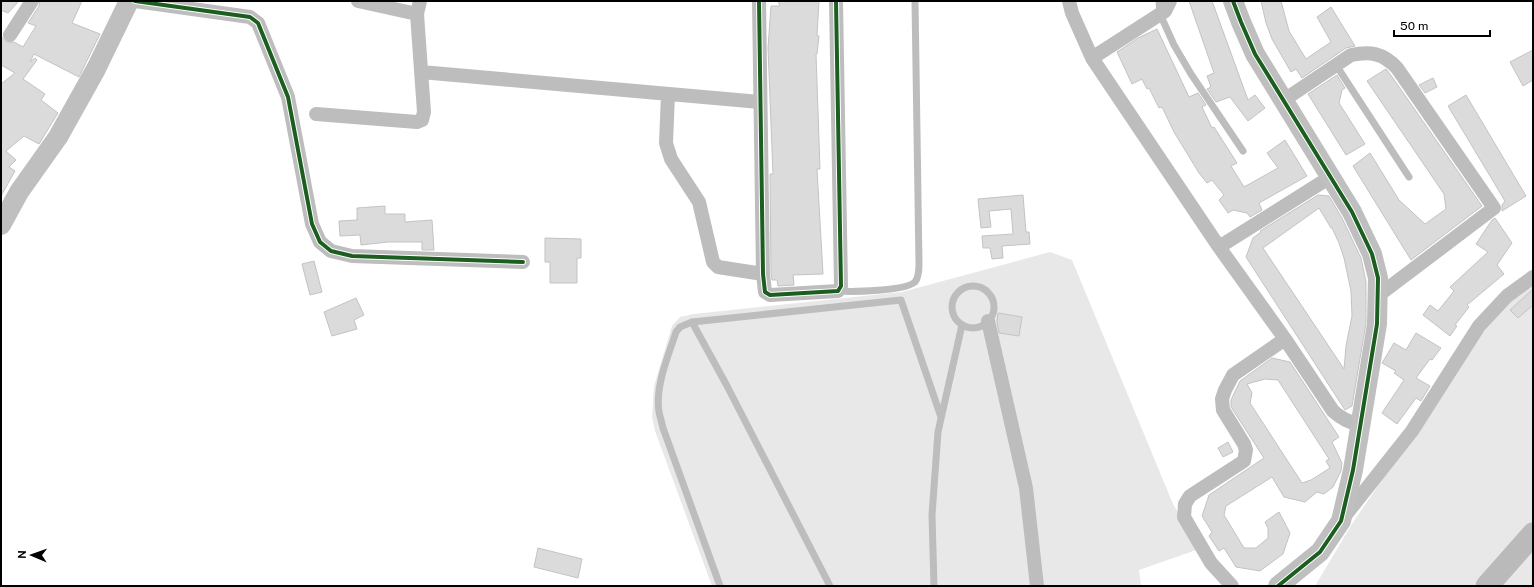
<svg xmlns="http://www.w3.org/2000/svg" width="1534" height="587" font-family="'Public Sans',sans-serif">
<rect width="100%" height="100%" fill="#fff"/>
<path fill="#e8e8e8" d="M1050 252 1072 260 1173 504 1199 549 1139 570 1141 586H712L655 431 652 417 654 386 672 326 680 317 694 314 902 292Z
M1533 279V586H1315L1352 524 1394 462 1488 316Z"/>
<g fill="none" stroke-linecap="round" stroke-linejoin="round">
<path stroke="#bababa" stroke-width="23" d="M1487 586 1533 534"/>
</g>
<path fill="#dbdbdb" stroke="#c3c3c3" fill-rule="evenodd" d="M1 1H19L8 13 1 10Z
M40 1H82L72 23 100 34 79 77 34 54 30 62 35 58 37 60 23 79 45 94 41 100 58 113 39 144 24 136 6 151 16 160 9 167 15 171 1 196V84L15 73 1 65V36L6 42H14L23 47 36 26 28 23 39 6Z
M778 1H819L817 35 819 36 817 54H816L820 169H817L823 274 793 275 794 285 778 286 777 280H772L771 273 770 174H773L768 48 771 6H780Z
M1189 1H1212L1248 100 1255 95 1265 108 1248 121 1230 97 1216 102 1207 89 1211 87 1207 76 1214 73Z
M1261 1H1281L1289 31 1306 59 1331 42 1317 17 1331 7 1355 46 1346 48 1302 78 1296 69 1291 72 1272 39 1266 23Z
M1157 29 1189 97 1198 93 1206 105 1202 107 1212 128 1214 127 1237 163 1231 166 1244 187 1278 168 1267 153 1285 140 1307 176 1259 203 1262 210 1250 217 1247 213 1233 210 1228 213 1219 200 1224 195 1212 180 1207 183 1199 173 1174 132 1162 107 1159 108 1149 88 1147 89 1142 79 1132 84 1117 52 1138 38Z
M1533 50V80L1523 86 1510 62Z
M1386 69 1390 74 1482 206 1411 260 1353 166 1370 153 1399 200 1425 224 1446 209 1444 194 1367 81Z
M1337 75 1345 88 1342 90 1339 103 1365 144 1346 155 1308 94Z
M1433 78 1437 87 1425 93 1419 85Z
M1466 95 1526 196 1502 211V205L1505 201 1448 106Z
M1023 195 1026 232H1029L1030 244 1002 246 1003 258 992 259 990 248H983L982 236 1013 234 1011 209 989 211 991 227 981 228 978 199Z
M1318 195 1329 196 1342 218 1361 258 1366 282V323L1352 406 1345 410 1246 257 1253 238 1261 232 1260 231ZM1319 208 1331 228H1332L1339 243 1344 258 1351 291 1352 316 1346 346 1344 369 1263 248Z
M385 206V214H405V222L432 220 434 250H422V242H388L361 245 360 235 340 236 339 221 357 220V208Z
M1495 218 1512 243 1497 265 1504 274 1467 305 1469 307 1455 325 1457 326 1450 336 1423 315 1430 305 1438 311 1454 291 1450 287 1488 252 1476 244 1492 220Z
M545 238 581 239V258H577V283H550V262H545Z
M314 261 322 292 310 295 302 264Z
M1533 289V305L1518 318 1510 310Z
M356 298 364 315 354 320 357 329 332 336 324 312Z
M998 313 1022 317 1019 336 999 333 997 322Z
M1416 333 1441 348 1432 360 1430 359 1416 378 1430 386 1421 401 1416 398 1397 424 1382 413 1404 380 1394 373 1396 371 1382 363 1394 343 1406 350Z
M1272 358 1290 362 1339 437 1332 442 1342 463 1341 471 1333 487 1324 494 1317 492 1305 502 1284 497 1272 477 1226 506 1224 515 1244 548H1256L1268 538V528L1265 522 1279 512 1290 533 1283 554 1260 571 1236 567 1224 548 1219 551 1209 536 1212 532 1202 516 1209 495 1264 458 1231 407V400L1240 381ZM1265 379 1278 380 1329 459 1326 461 1330 468 1311 480 1302 483 1250 403 1252 393 1247 384Z
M1228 442 1233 452 1223 457 1218 448Z
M538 548 582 559 578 578 534 567Z"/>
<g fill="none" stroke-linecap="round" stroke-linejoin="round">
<path stroke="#bdbdbd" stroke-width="7" d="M1159 1 1160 14 1174 45 1191 74 1243 151
M1336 65 1409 177
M952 307a21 21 0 1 1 42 0a21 21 0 1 1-42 0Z
M838 291C852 292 905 291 915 282 919 277 919 270 919 264L915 1
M692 322 726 384 830 586
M720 586 663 428C662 423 660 417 659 412 655 386 668 357 676 332L680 327 692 322 901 300 941 417
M934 586 932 515 938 432 962 325"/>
<path stroke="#bdbdbd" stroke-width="14" d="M135 1 250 17 258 23 288 97 312 224 320 242 331 251 352 256 523 262
M358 1 417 14
M759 1 763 274 765 292 770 295 838 291 841 286 836 1
M1069 1 1072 13 1092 58 1219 247 1285 339 1333 411C1342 419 1349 422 1360 425
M10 35 32 1
M1092 58 1165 11 1170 1
M421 72 760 102
M668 94 666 143 671 159 699 202 713 262 718 267 763 274
M1284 100 1351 55C1370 51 1383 53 1397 68L1494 208 1379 295
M316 114 417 122 422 120 424 112 417 14 420 1
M1219 247 1332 176
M988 321 1026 488 1037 586
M1344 517 1412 431 1479 326 1507 296 1533 277
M1232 586 1211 563 1184 517 1185 504 1190 496 1244 461 1246 450 1244 444 1223 410 1222 399 1225 390 1233 375 1285 339"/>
<path stroke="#bfbfbf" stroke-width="20" d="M1233 1 1241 22 1255 54 1352 212 1372 254 1378 278 1377 324 1353 470 1341 521 1320 552 1278 586
M1 225 19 192 58 137 96 69 129 1"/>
<defs>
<path id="cycleway" d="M135 1 250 17 258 23 288 97 312 224 320 242 331 251 352 256 523 262
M759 1 763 274 765 292 770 295 838 291 841 286 836 1
M1233 1 1241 22 1255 54 1352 212 1372 254 1378 278 1377 324 1353 470 1341 521 1320 552 1278 586"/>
</defs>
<use href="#cycleway" stroke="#fff" stroke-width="6"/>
<use href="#cycleway" stroke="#1b5e20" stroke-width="4"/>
</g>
<rect width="1534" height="587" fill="none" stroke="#000000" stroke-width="4"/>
<g transform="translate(32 555) rotate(272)" stroke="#ffffff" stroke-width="3" paint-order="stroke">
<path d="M0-3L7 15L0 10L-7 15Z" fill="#000000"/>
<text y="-6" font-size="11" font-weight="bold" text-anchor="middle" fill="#000000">N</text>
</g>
<path d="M1394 30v6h96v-6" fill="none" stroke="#000000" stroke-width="2"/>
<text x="1400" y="30" font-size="12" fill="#000000" stroke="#ffffff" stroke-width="3" paint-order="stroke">50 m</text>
</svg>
